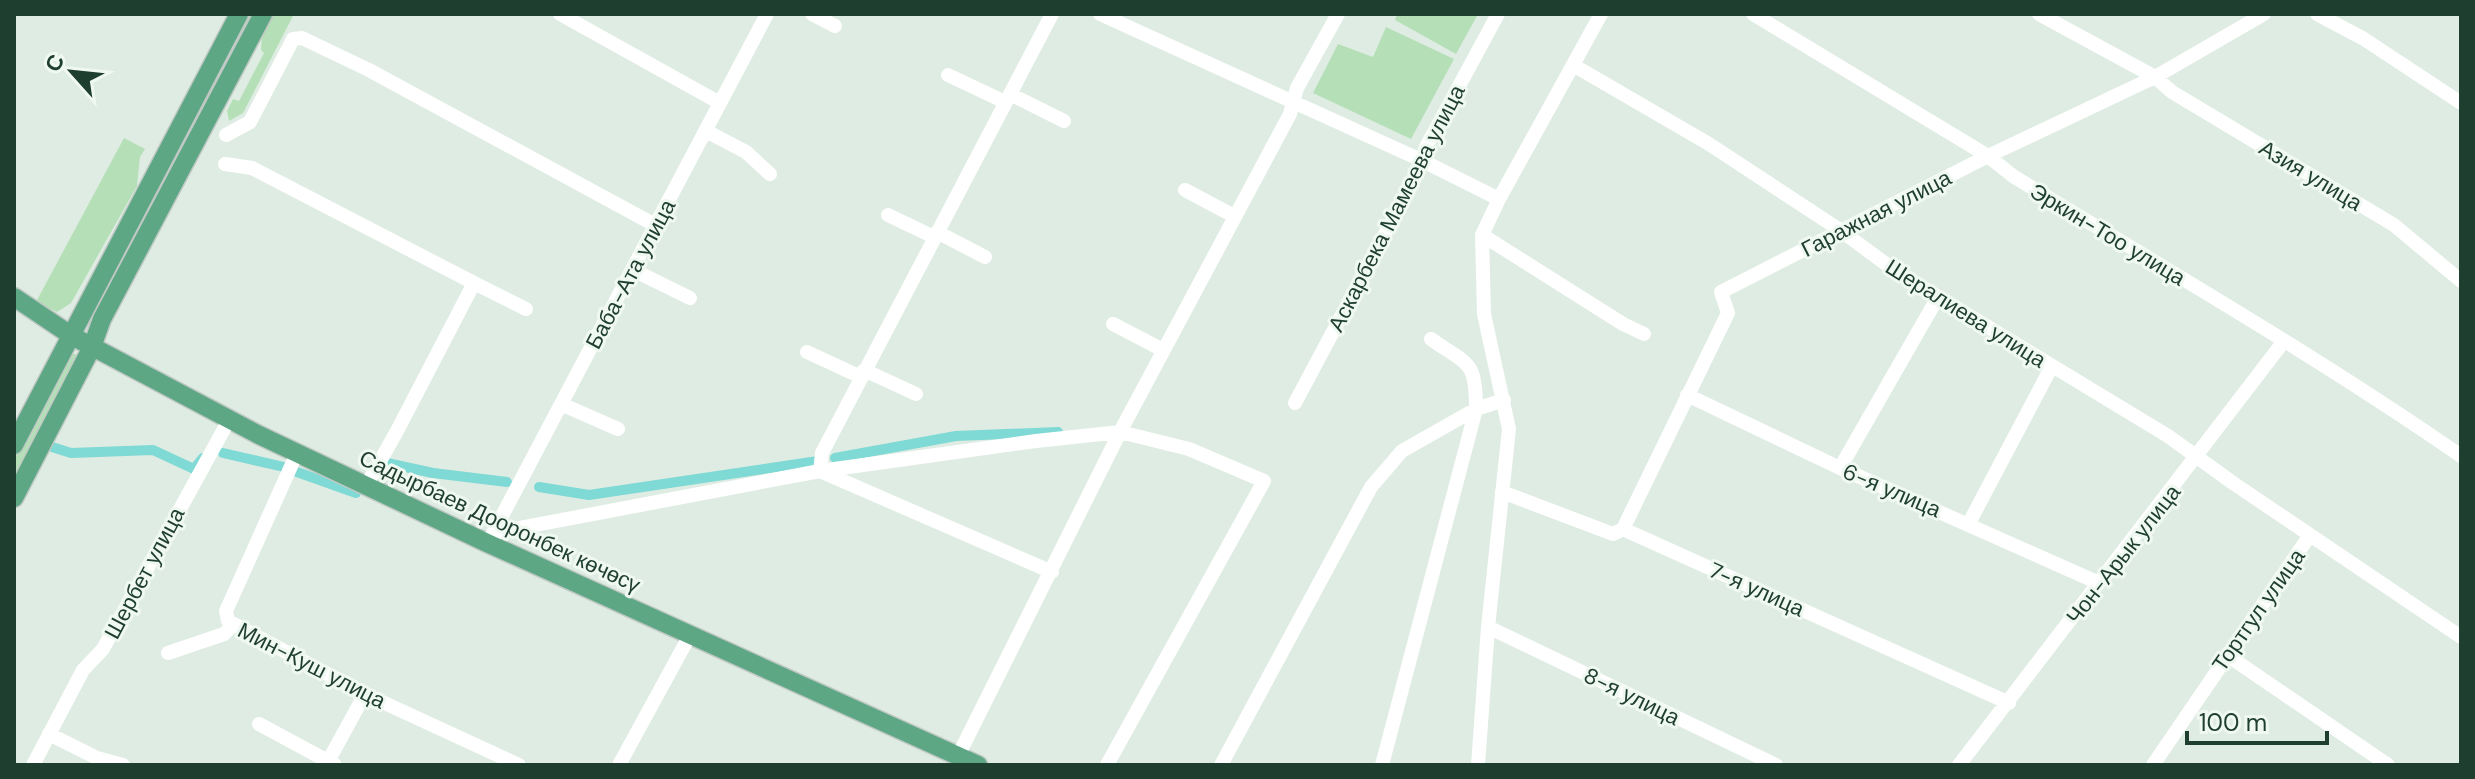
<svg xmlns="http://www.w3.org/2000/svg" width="2475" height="779" font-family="'DM Sans',sans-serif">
<rect width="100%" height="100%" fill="#dfece3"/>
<path fill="#b5e0b7" d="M247 14H253L141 227H136Z
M273 14H294L243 113 229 121 227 111 233 99 239 101 264 53 261 50 262 35Z
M1397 14H1478L1456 54 1395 20Z
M1386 27 1454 59 1411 139 1313 93 1338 44 1373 57Z
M124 138 145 149 140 157 137 186 71 303 57 312 36 302Z
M70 354H76L77 358 14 483V460Z"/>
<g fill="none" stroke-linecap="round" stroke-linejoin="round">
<path stroke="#7fd9d4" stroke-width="10" d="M52 447 71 453 153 450 194 469 203 458
M223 453 284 467
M835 458 956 436 1058 432
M387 463 433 473 507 482
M297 472 356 493
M539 487 589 495 818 461"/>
<defs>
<path id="major" d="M14 297 72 336 259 435 487 543 978 765
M14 445 239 14
M14 498 92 347 102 319 263 14"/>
</defs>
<use href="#major" stroke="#c0c9c5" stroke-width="21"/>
<path stroke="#fff" stroke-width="14" d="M560 14 720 103
M812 14 835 26
M1100 14 1421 160 1499 199
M1753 14 1988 156 2013 176C2163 268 2317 356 2461 456
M2039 14 2155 77 2172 92 2394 225 2461 281
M2317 14 2364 39 2461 103
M1573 65 1709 144 1840 230 1894 270 2168 436 2233 483 2461 637
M948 75 1005 102
M1010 94 1064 121
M706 131 746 152 770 174
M226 135 250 122 291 43 293 39 302 38 369 70 655 225
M225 164 252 168 474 283 397 431 366 486
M1185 190 1234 216
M888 215 934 237
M937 232 985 257
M1482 235 1623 324 1644 334
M633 270 690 298
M474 283 526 309
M1113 324 1163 350
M807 352 861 377
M864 370 916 394
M1687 395 1840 468 2099 583
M1295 403 1418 172 1426 147 1498 14
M561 404 618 429
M297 453 226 611 228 621 365 694 519 765
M1840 468 1938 297
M1502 492 1613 534 1623 529 2009 703
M1969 523 2052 366
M1623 529 1728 313 1721 292 1988 156 2155 77 2264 14
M493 533 767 14
M487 543 493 533 820 471 1036 441 1120 432 1189 449 1264 481 1107 765
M1052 572 820 471 822 453 1052 14
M1488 627 1776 765
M168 653 224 634 233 625
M2227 655 2388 765
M259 724 335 765
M49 734 97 758 123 765
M958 756 1120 432 1290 114 1297 88 1338 14
M33 765 83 670 103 649 229 420
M326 765 365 694
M619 765 690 635
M1221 765 1371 487 1402 451 1476 409 1504 400
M1382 765 1476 409C1476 360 1469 366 1431 339
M1478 765 1488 627 1509 429 1484 314 1482 235 1499 199 1601 14
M1959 765 2284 341
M2153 765 2310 535"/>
<use href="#major" stroke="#5ea785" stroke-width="18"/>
</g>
<g text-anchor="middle" stroke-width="6" stroke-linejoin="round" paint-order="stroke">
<g font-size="22" fill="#1e3e2f" stroke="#f0f8f2">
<text transform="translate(2311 175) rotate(31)" y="8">Азия улица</text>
<text transform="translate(1396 208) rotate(-63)" y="8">Аскарбека Мамеева улица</text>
<text transform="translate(1876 213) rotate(-27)" y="8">Гаражная улица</text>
<text transform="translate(2108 234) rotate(31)" y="8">Эркин-Тоо улица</text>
<text transform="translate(630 274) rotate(-62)" y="8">Баба-Ата улица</text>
<text transform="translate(1966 313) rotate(32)" y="8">Шералиева улица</text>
<text transform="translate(1892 490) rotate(23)" y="8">6-я улица</text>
<text transform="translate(500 521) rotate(25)" y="8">Садырбаев Дооронбек көчөсү</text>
<text transform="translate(2123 554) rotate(-52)" y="8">Чон-Арык улица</text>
<text transform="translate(144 573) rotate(-62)" y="8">Шербет улица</text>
<text transform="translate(1757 589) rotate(24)" y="8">7-я улица</text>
<text transform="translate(2258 610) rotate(-55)" y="8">Тортгул улица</text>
<text transform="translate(312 665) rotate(27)" y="8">Мин-Куш улица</text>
<text transform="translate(1632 696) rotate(26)" y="8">8-я улица</text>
</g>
</g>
<rect width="2475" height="779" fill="none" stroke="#1e3e2f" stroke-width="32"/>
<g transform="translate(72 72) rotate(297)" stroke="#f0f8f2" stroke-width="6" paint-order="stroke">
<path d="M0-6L14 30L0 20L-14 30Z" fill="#1e3e2f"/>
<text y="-12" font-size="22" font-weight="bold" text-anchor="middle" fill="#1e3e2f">С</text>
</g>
<path d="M2187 731v12h140v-12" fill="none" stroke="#1e3e2f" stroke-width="4"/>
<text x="2199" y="731" font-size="24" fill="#1e3e2f" stroke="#f0f8f2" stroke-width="6" paint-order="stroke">100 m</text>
</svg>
